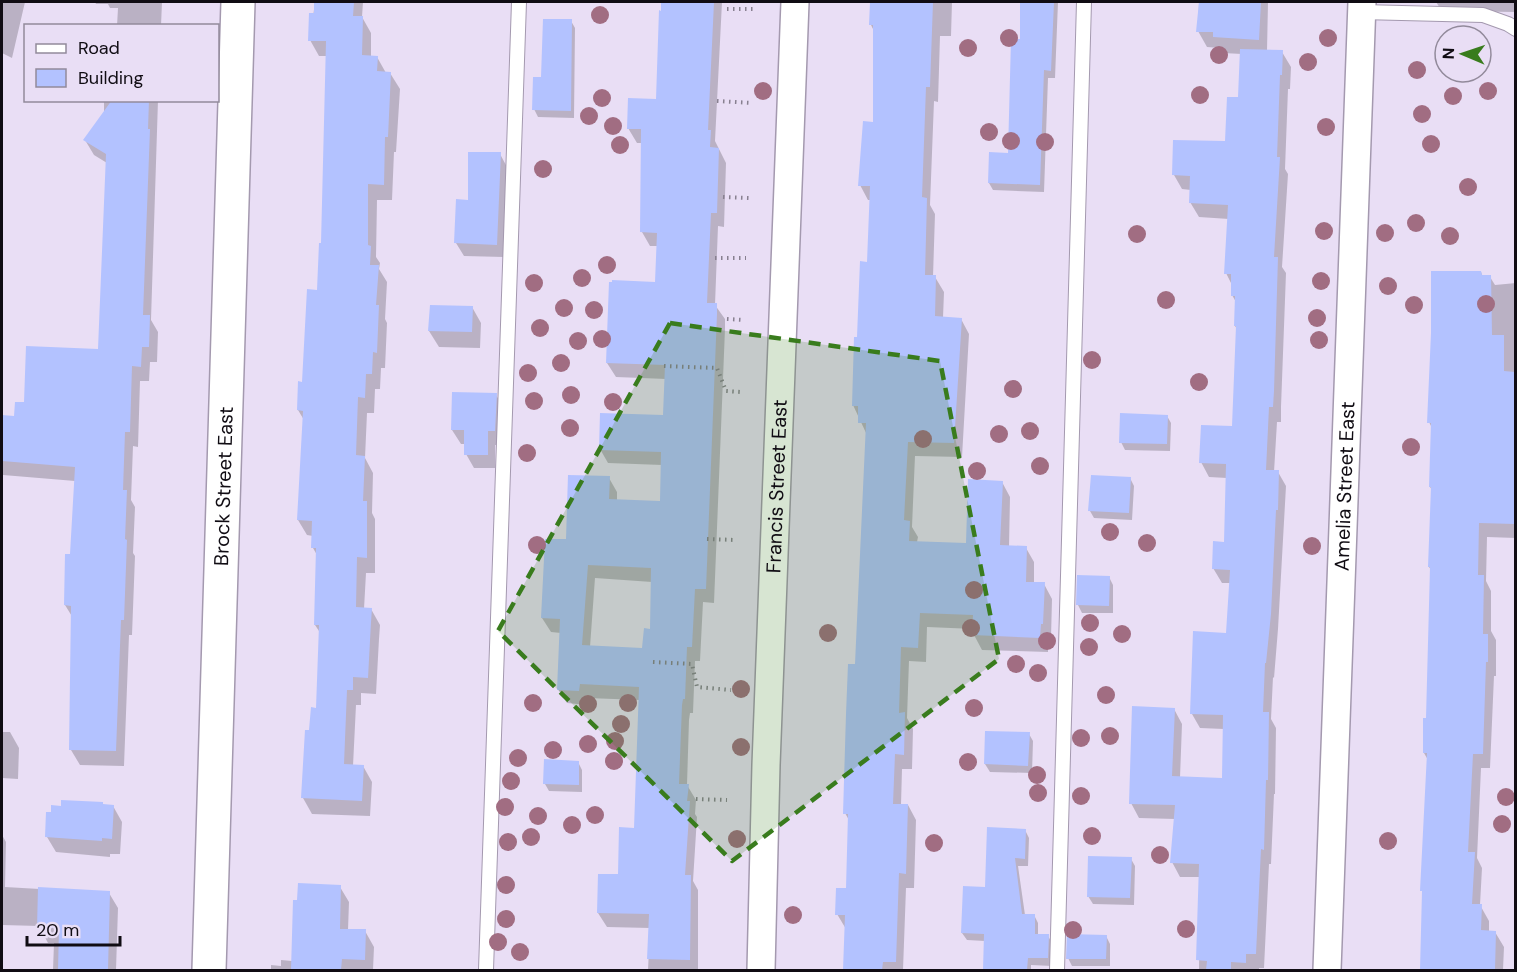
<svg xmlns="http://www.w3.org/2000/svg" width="1517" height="972" font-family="'DM Sans',sans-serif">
<rect width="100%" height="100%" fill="#e9def5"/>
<path fill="#0003" fill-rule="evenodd" d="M2 2H25L12 58 2 53Z
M95 2H162L161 26H117L118 8H110L108 4H96Z
M315 2H363L362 17 371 33V57H377L386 73H390L400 89 396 152H394L392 200H377L376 257 380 263 379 269 387 282 385 319 387 323 385 368H381L380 389H375L374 413H367L365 458 373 473 372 513 375 519V573H366L364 609H371L380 625 379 639 376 694 361 693V705H356L353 766H363L372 782 370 816 312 814 303 798 311 732 317 709 321 634 315 625 317 555 313 548V536L307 535 298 520 304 420 298 410 318 291 322 244 327 56H319L310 40Z
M662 2H722L715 141 726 163 724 227 718 226 715 305 725 319V329L714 603 703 602 700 661H695L693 713H690L689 720 687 785 696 800 695 814 697 817 693 881 698 890V970H648L650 928 607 927 598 913 619 875 635 830 640 700 587 698V705L567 703 558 689 561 633 551 632 542 618 568 540 609 478 617 492V501L661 503 662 465 608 463 600 449 665 416 666 379 616 377 607 363 610 284 657 283 658 246H650L642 232V143H637L628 128 657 100ZM595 578 652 582V630L644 649 590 647Z
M872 2H952L951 36H940L938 102 934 101 930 205 935 214 933 277H935L944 292 943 318 961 319 969 334 962 457 915 456 912 527 918 537 917 542 968 544 1002 482 1010 497 1009 547 1026 548 1034 562V583L1044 584 1052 599 1051 638H1048V652L982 650 974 635V629L927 627 926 662 909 661 907 718 913 729 912 769H902L901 805H908L916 820 914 888H906L903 970H844L846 929 837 914 847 890 850 822 845 813 856 665 867 435 853 405 858 338 869 263 871 200H868L860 185 874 123V31L871 25Z
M1021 2H1058L1055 78H1048L1044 192 993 190 989 183 1009 155 1021 40Z
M1199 2H1268L1267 51 1282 52 1291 67 1290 89H1288L1285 169 1288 174 1282 267 1286 273 1281 407V422H1277L1274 472H1278L1286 486 1278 629 1274 678 1273 677 1271 719 1276 728 1275 794H1274L1271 864H1269L1264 968H1259V970H1199L1200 877H1180L1172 862 1175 819 1139 818 1131 803 1174 709 1182 724 1180 778 1223 779 1224 729 1200 728 1192 714 1228 635 1231 583H1222L1213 568 1225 543 1227 478 1209 477 1201 462 1234 427 1237 329 1235 326 1236 302 1232 295V285L1226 273 1229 219 1199 217 1190 202 1191 190 1182 189 1174 175 1227 143 1239 98 1242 54 1223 53 1220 48 1207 47 1198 31Z
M1436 2H1516V12L1442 11Z
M571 21 575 28 574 118 538 117 534 109 542 79Z
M104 100H158L151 320 158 332 157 362H150L149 381H140L138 447 133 446 131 500 135 507 133 553 135 556 132 635H129L124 766 80 765 71 750 73 618 65 605 71 555 75 481 3 475 2 473V417H16L26 403 100 350 107 163 94 155 85 140 104 114Z
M500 154 507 167 504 257 464 256 456 243 469 201Z
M1481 272 1483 277H1490L1495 285 1516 283V538L1487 537 1486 581 1491 591V631L1496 640V676H1494L1490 768H1481L1477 858 1482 868 1480 905 1489 921V932H1495L1504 947 1503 970H1422L1428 760 1424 753 1428 719 1431 570 1429 567 1433 491 1430 487 1432 428 1429 422Z
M472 307 481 323 480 348 439 347 429 331Z
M496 395 504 409 503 445H495V468H474L466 454 465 444H461L452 430Z
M1167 416 1171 423 1170 451 1125 450 1121 442Z
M1130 478 1134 486 1132 520 1094 518 1090 511Z
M1078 576 1109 577 1113 585V613H1082L1078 605Z
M2 732H10L19 748 18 779 2 778Z
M1029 734 1033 741 1032 773 990 772 985 764Z
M578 762 582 770V792L549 791 545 784Z
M104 806H113L122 822 120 854H110V857L56 852 47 837 52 814Z
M1025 830 1029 838 1028 866H1018L1025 915H1034L1038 923V935L1048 936 1052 943V966L1031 965V970H985V941L967 940 962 933 987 889Z
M2 835 6 842 5 887 109 893 118 908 116 970H53L54 943H48L39 926 2 925Z
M1131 859 1135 866 1134 905 1093 904 1088 896Z
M340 887 349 902 348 930 365 931 374 947 373 970H271V965L281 966V960L292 961Z
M1106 936 1110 944V966H1072L1068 958Z"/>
<path fill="#b3c2ff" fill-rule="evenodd" d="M314 2H354L353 16H363L362 55 378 56 377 71 391 72 388 137H385L384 185 368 184V245L371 246 370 265H379L376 305H379L377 353 373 352 372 374H366L365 398 358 397 356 455 365 456 363 501H367V558L357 557 356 607 372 608 371 622 368 678 353 677V690H347L344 764 364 765 362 801 301 798 305 730H309L311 707 316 708 319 625H314L316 548H311L312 521 297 520 303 411 297 410 298 381 302 382 307 289 317 290 319 243H321L326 41H308L309 13H314Z
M661 2H714L708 130H711L710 147 719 148 717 213H711L707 303H717V314L706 589H695L692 647H687L685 699H683L682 705 679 784H689L687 801H690L685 875H691L690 960 647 959 649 914 597 913 598 874H618L619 827 634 828 639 687 580 684 579 691 557 690 560 619 541 618 545 539H566L568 475 610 476 609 499 660 501 661 452 599 450 600 413 663 415 665 365 606 363 609 282H612V280L655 282 657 233 640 232 641 129H627L628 98 656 99 659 10 661 11ZM588 565 651 568 650 629 644 628 642 648 582 645Z
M870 2H933L930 87H926L922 197 927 198 925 275H936L935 316 962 318 954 443 908 442 904 520 910 521 909 541 966 543 968 479 1003 481 1000 545 1027 546 1026 582H1045L1043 624H1041L1040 638 972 635 973 615 920 613 918 648 901 647 899 713 905 712 904 755 895 754 893 804H908L906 874 899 873 896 962H883L882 970H843L845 915H835L836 888H846L848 814H843L846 714 848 664H855L866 423H858V406H852L854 337H857L860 261 867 262 870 186H858L863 121 873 122V25H869Z
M1020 2H1054L1051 71 1044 70 1040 185 988 183 989 152 1008 153 1011 39H1020Z
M1199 2H1261L1259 40 1213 37V32H1196Z
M543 19H572L571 111 532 110 533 77H541Z
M1240 49 1283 50 1282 75H1280L1277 157H1280L1274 257H1278L1274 391 1273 407H1269L1266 470H1279L1278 510H1276L1271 614 1266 663H1265L1263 712H1269L1268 780H1266L1264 850 1261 849 1256 954H1246V963L1231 962V970H1206L1207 961 1196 960 1199 864 1170 863 1175 805 1129 804 1132 706 1175 708 1172 776 1222 778 1223 715 1190 714 1193 631 1226 633 1230 570 1212 569 1213 541 1224 542 1226 464 1199 463 1201 425 1232 426 1236 326H1234L1235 296H1231V274H1224L1228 205 1189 203 1190 176 1172 175 1173 140 1225 141 1227 97H1238Z
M112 100H149L148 129H150L143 315H150L149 347H142L141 367 132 366 130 432H125L123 490H127L125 539 127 540 124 620H121L116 751 69 750 71 606 64 605 65 554H70L75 467 2 461V415L14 416 15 402H24L26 346 98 349 106 154 83 140Z
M468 152H501L497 245 454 243 456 199 468 200Z
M1431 271H1481L1482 275H1491L1492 335H1504V371L1515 372V524L1479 523 1478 575H1484L1483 634H1488V662H1486L1483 754H1473L1468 852H1475L1472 904H1482L1481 930 1496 931 1495 970H1420L1422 891H1420L1427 753H1423V718H1426L1430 567H1428L1431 487H1429L1431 423H1427L1431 333Z
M430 305 473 306 472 332 428 331Z
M452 392 497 393 495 431H488V455H464V430H451Z
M1120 413 1168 415 1167 444 1119 443Z
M1091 475 1131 477 1129 513 1088 511Z
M1077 575 1110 576 1109 606 1076 605Z
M985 731 1030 732 1028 766 984 764Z
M544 759 579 761V785L543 784Z
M61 800 103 802V804L114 805 112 839 102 838V841L45 837 46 812H51V805L61 806Z
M987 827 1026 829 1025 859 1015 858 1022 914H1035V934H1049L1048 958H1028L1027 970H983L984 934 961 933 963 886 985 887Z
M1088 856 1132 857 1130 898 1087 897Z
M298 883 341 885 340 929H366L365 960 342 959 341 970H291L293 900H297Z
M38 887 110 891 108 970H58L59 928H37Z
M1067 934 1107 935 1106 959H1066Z"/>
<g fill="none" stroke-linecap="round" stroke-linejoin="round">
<defs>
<path id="service" d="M1361 12 1483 15 1508 24 1516 29
M486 970 519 2
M1057 970 1084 2"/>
<g id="minor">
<path id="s1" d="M761 970 766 765 795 2"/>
<path id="s2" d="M1327 970 1362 2"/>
</g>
<g id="tertiary">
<path id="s3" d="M209 970 238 2"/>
</g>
</defs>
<use href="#service" stroke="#a499af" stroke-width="16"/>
<use href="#minor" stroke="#a499af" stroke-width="30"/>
<use href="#tertiary" stroke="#a499af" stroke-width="36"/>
<path stroke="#888090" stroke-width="4" stroke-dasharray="1.5 4.5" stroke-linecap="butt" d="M727 9H755
M717 101 752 103
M723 197 749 198
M715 258H746
M727 319 744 320
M664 366 717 368 726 391 741 392
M707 539 736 540
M653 662 692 664 697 687 731 690
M696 799 727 800"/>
<use href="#service" stroke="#fff" stroke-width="14"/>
<use href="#minor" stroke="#fff" stroke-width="27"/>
<use href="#tertiary" stroke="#fff" stroke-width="33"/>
</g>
<g fill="#a16d82">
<circle cx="600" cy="15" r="9"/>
<circle cx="1009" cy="38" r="9"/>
<circle cx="1328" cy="38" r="9"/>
<circle cx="968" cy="48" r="9"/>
<circle cx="1219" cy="55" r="9"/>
<circle cx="1308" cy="62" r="9"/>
<circle cx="1417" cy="70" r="9"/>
<circle cx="763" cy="91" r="9"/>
<circle cx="1488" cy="91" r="9"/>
<circle cx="1200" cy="95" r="9"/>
<circle cx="1453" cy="96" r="9"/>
<circle cx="602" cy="98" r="9"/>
<circle cx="1422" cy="114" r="9"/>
<circle cx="589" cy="116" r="9"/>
<circle cx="613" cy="126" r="9"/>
<circle cx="1326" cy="127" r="9"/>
<circle cx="989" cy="132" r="9"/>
<circle cx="1011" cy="141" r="9"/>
<circle cx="1045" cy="142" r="9"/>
<circle cx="1431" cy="144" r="9"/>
<circle cx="620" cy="145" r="9"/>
<circle cx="543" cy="169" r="9"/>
<circle cx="1468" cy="187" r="9"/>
<circle cx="1416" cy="223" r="9"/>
<circle cx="1324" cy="231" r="9"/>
<circle cx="1385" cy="233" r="9"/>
<circle cx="1137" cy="234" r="9"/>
<circle cx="1450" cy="236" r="9"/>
<circle cx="607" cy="265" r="9"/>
<circle cx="582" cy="278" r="9"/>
<circle cx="1321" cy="281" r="9"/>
<circle cx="534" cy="283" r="9"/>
<circle cx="1388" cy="286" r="9"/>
<circle cx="1166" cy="300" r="9"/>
<circle cx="1486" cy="304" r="9"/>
<circle cx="1414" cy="305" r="9"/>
<circle cx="564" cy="308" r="9"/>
<circle cx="594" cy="310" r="9"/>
<circle cx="1317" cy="318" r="9"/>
<circle cx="540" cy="328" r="9"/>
<circle cx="602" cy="339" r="9"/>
<circle cx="1319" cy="340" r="9"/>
<circle cx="578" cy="341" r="9"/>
<circle cx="1092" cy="360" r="9"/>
<circle cx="561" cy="363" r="9"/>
<circle cx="528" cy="373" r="9"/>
<circle cx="1199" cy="382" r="9"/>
<circle cx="1013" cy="389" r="9"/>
<circle cx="571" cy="395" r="9"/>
<circle cx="534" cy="401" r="9"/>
<circle cx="613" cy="402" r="9"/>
<circle cx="570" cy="428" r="9"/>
<circle cx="1030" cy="431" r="9"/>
<circle cx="999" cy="434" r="9"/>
<circle cx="923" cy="439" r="9"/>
<circle cx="1411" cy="447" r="9"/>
<circle cx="527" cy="453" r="9"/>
<circle cx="1040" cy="466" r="9"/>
<circle cx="977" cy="471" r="9"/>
<circle cx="1110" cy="532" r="9"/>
<circle cx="1147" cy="543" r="9"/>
<circle cx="537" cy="545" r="9"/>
<circle cx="1312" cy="546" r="9"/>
<circle cx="974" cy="590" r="9"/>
<circle cx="1090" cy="623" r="9"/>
<circle cx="971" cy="628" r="9"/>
<circle cx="828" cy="633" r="9"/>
<circle cx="1122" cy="634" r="9"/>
<circle cx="1047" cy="641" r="9"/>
<circle cx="1089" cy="647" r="9"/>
<circle cx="1016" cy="664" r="9"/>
<circle cx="1038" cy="673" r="9"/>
<circle cx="741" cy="689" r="9"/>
<circle cx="1106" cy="695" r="9"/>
<circle cx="533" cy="703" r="9"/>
<circle cx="628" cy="703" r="9"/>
<circle cx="588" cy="704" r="9"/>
<circle cx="974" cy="708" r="9"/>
<circle cx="621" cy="724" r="9"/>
<circle cx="1110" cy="736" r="9"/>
<circle cx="1081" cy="738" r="9"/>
<circle cx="615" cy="741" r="9"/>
<circle cx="588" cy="744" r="9"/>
<circle cx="741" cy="747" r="9"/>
<circle cx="553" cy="750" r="9"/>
<circle cx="518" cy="758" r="9"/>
<circle cx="614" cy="761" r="9"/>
<circle cx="968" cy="762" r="9"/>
<circle cx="1037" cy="775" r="9"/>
<circle cx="511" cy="781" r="9"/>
<circle cx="1038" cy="793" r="9"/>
<circle cx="1081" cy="796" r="9"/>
<circle cx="1506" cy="797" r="9"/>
<circle cx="505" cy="807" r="9"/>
<circle cx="595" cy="815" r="9"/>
<circle cx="538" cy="816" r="9"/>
<circle cx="1502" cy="824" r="9"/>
<circle cx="572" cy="825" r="9"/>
<circle cx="1092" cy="836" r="9"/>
<circle cx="531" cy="837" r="9"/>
<circle cx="737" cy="839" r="9"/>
<circle cx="1388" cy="841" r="9"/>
<circle cx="508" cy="842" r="9"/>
<circle cx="934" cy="843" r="9"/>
<circle cx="1160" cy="855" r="9"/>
<circle cx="506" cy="885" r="9"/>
<circle cx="793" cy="915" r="9"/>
<circle cx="506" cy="919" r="9"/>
<circle cx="1186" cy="929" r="9"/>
<circle cx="1073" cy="930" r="9"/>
<circle cx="498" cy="942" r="9"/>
<circle cx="520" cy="952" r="9"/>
</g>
<path fill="#397c1d" fill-opacity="0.2" stroke="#397c1d" stroke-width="4.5" stroke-dasharray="12 8" stroke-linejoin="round" d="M670 323 940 361 999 659 732 861 498 631Z"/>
<g text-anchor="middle" stroke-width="5" stroke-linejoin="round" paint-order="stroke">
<g font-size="20" fill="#100c13" stroke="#e9def5">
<text dy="7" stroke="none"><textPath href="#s3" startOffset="484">Brock Street East</textPath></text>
<text dy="7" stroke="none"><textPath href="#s1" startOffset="484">Francis Street East</textPath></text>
<text dy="7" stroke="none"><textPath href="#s2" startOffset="484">Amelia Street East</textPath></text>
</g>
</g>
<rect width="1517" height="972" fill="none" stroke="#100c13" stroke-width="6"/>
<rect x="24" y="24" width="195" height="78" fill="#e9def5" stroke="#928a9b" stroke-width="1.5"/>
<rect x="36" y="44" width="30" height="9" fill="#ffffff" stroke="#928a9b" stroke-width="1.5"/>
<text x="78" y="54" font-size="18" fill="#100c13">Road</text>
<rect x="36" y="69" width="30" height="18" fill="#b3c2ff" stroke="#928a9b" stroke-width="1.5"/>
<text x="78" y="84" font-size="18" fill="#100c13">Building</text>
<g transform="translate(1463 54) rotate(272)"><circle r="28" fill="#e9def5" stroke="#928a9b" stroke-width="1.5"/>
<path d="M0-4.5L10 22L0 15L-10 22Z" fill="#397c1d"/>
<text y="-9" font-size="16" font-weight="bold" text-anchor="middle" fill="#100c13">N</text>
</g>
<path d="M27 936v9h93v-9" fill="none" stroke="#100c13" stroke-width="3"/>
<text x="36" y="936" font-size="18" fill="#100c13" stroke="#e9def5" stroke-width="4.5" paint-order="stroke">20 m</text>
</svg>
